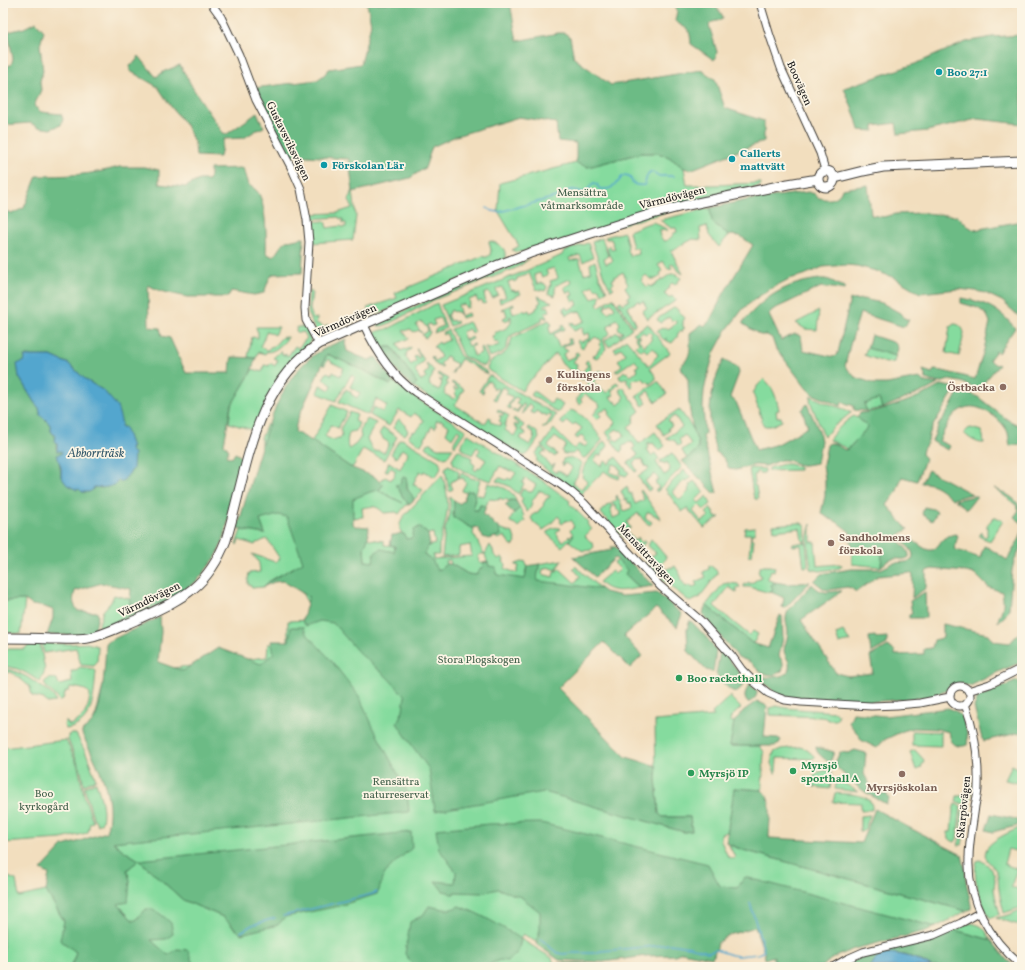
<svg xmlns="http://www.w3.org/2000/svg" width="1025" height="970" font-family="Vollkorn,serif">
<rect width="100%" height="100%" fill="#fcf5e5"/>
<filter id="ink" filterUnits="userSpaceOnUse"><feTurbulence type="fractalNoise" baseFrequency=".025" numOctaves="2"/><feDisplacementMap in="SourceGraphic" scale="8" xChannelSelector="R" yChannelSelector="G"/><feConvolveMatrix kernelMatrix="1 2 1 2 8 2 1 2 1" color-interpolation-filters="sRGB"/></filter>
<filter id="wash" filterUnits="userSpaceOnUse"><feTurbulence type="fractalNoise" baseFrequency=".012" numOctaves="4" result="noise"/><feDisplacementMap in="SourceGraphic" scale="16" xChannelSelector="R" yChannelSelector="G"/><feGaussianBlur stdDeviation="0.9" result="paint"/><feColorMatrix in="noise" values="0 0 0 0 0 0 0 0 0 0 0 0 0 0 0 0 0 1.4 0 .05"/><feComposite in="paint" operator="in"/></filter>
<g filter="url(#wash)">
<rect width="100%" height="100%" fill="#f2debe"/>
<path fill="#85db9e" stroke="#507c5d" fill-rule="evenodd" d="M641 153H658L669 157 684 168 687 185H712L761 183V185L758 187 521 252H516L512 250 519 246 498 211 500 183 576 163 588 167Z
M351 192H353L356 216 353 240 312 243 310 222 325 221 327 228 341 226 342 227H346V223H343V219H340L339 217 309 219V214L337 213 352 208 351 204 349 201Z
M710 208 712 222 729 235 719 247 709 235 707 226 700 228 701 240 693 239 671 251 683 274 677 270 673 263 670 265 672 268 668 269 663 261 658 265 662 271 660 273 661 276 656 279H650L646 275 641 280 647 287 649 285 651 287 671 274H676L681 278 675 285 672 283 669 286 670 287 664 294 669 298 671 296 677 300 647 319 642 311 647 308 643 301 640 303 638 301 628 307 636 324 633 326 618 303 621 301 623 304 629 300 627 297 630 295 625 287 628 284 626 281V278L623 272 614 277V279L612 280 614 283 611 285 614 288 611 290 604 277 592 242 602 238 608 256 604 258 606 264 613 261 611 256H609L607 247 610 246 611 250 615 249 611 239H606L605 237 624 232 628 247 627 251 629 253 630 256 639 254 638 248H633L629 231C637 228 645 224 653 222L668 230 659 231 660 237 664 241C668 241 672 237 674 233L677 232 676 228H671L660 220Z
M490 241C499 244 507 247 505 259L396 307 363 319H359L332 330 331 327 369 311 367 308 397 298 395 293 483 256 484 257H487L490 255 491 250 489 242Z
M588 243 593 257 583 262 580 255 569 258 570 261 579 259 584 274 591 272 590 264 595 261 600 279 607 291 602 294 599 288 595 289 593 285 586 289 592 299 600 294 601 296 599 298 600 301 597 303 599 307 605 303 607 306 604 308 608 313 615 308 612 303 608 305 606 302 613 298 632 328 622 336 619 333 621 334 623 332 619 330 618 327 620 324 617 319 612 322 613 324H611L608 326 609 327 607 328 610 333 603 339 606 349 597 358 592 356 593 355 594 356 601 347 599 345 601 341 599 338 598 339 596 337 588 341 582 349 577 341 579 340 581 342 590 338 589 333 584 335 582 330 584 329 583 327 574 331 570 324 574 323 575 325 585 321 580 311 576 312 575 311 566 315 563 308 566 307 568 310 578 305 576 300 573 302 570 296 573 295 571 291 567 293 564 287 572 283 570 279 555 286 556 288 555 289V296L548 293 551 284 550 281 557 279 558 277 554 268 547 270 546 271 548 275 542 277 540 273 534 275 537 284 541 283 542 284 544 283 547 287 545 291 536 289 529 273 527 274V275L517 278V280L514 282 513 280 508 282 511 291 514 290 515 292 519 291 521 294 500 303 499 299 506 297 502 287 496 289 498 295 492 298 489 292 484 294 486 303 483 304 482 301 478 302 476 297 469 300 470 304 468 305 469 307 466 308 464 304 460 305V304L458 305 461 316 468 313 469 316 461 318 459 312 457 313 456 311 453 312 452 310 450 311V313L447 315 450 321 453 320 454 322 457 321 458 323 450 326 441 305 540 265 562 255 564 251Z
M529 259 521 265 514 269 436 299 388 324 382 326H378V324L388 318 484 276Z
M309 291 312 292 310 309 313 319 317 318V319L316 323 326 328 327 324 331 331C329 332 325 335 322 335 316 335 308 316 308 311 308 304 308 298 309 291Z
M538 296 552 302 544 305 545 307 548 306 550 311 545 313 547 318 546 319 545 317H542V321L510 336C508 339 508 342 507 346 505 353 496 355 489 357L485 347H487L488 349 499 345 497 341 494 342 492 336 495 335 494 333C504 329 513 328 511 316L509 317 510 319 504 321 503 318 507 316 505 309 502 310 501 309 514 304V305L511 307 513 314 524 310 525 312 529 310 530 313 536 310V308L539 306 538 304 541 302Z
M437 303 446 328 434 333 436 329 443 326 440 318 433 320 435 325 431 326 430 324 427 325 430 332 428 336 425 338 422 335 428 331 427 328 421 321 416 325 422 333H421L418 330 416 332 415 331 414 332 410 329 405 331 404 330 403 331 409 339 405 341 404 340 397 344 401 351 405 349 406 350 411 347V349L406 353 407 355 405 356 411 365 416 361 414 357 416 355 418 358 420 357 416 349H417L424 360 422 362V363L416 368 417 369 415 371 421 381 426 378 424 374 429 370 426 364 427 363 434 371 432 374 433 375 429 382 430 383 429 385 439 390 441 386 442 382 439 380V379L442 381 443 378 437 374 438 373 448 379 446 382 448 384 444 390 445 391 444 394 454 399 457 396 455 394 456 392 454 390V388L457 390 458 388 451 383 452 382 464 389 455 405 485 424 489 417 491 418 490 421 499 426 502 423 499 421 501 418 499 416 500 415 502 416 504 414 497 411 498 409 509 416 504 426 506 427 505 430 514 436 518 429 514 426 515 424 518 426 519 424 513 420 514 418 524 425 521 430 526 433 525 436 522 435 520 439 530 445 535 437 533 436 534 433 528 429 529 427C534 430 538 431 539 438L531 450 528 454 524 456 413 387 399 356 392 347H386L384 354C380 347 374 339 375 332L390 328Z
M675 307 685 318 683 321V327L685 328 683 329 682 332 680 331 677 335 678 336 672 343 665 340 667 338 664 340 661 337 657 331 662 328 663 329 666 327 668 329 677 323 675 320 672 321 669 317 660 323 657 319Z
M819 311 817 330 805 329 796 323Z
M549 320 552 325 549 327 550 328 549 329 551 334 562 328 561 326 563 324 565 329 554 334 559 347 569 342 568 339H570L572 343 563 346 565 350 567 349 568 351 563 354 566 360 576 356 575 353 577 352 579 354 573 362 577 364 576 369 581 374 588 365 585 363 587 360 590 363 591 369 583 380 562 364 556 353 536 375 528 382 522 391 489 371 487 368 490 362C504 352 506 357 512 338Z
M468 322 470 323 474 332 472 333 471 331 470 332 469 329 462 332 465 340 472 337 473 339 466 342 468 346 474 344 475 345 471 347 474 356 481 353 480 348 482 347 488 360 485 366H483L463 356 462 354 451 329Z
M648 324 670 353 650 368 656 377V379L650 384 648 381 646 382 643 378 639 380 638 378 635 380 634 379 631 382 633 386 631 387 626 381 628 379 626 378 623 380 620 379 619 376 624 371 626 373 627 372 631 376 638 370 636 367 639 365 634 360 617 372 615 371 622 365 618 360 626 354 621 348 616 352 614 349 626 339 649 366C651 364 651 363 653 361 654 358 657 357 658 355L653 348 647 352 644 349 641 351 636 346 639 343 635 338V337L640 336 641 337 638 339 644 346 652 339 650 337 652 335 649 332 645 334 643 332 640 333 639 335H635L633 333Z
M954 324C960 324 963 328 964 333L959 356 946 353 950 327Z
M256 327H279L275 335 267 331 260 347 268 350 270 347 274 346 283 336 284 339 285 337H288V338C281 345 276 352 266 352L265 354 258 352 256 358 248 357 252 337 258 338V331H257Z
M297 327H305L307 329 311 341 292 361 253 430 229 423 231 406 250 374 253 369 262 372 264 365 269 366 270 363 275 366 278 360 273 358 281 351 282 354 285 356V354L288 356 295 346 298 348 307 338 304 332 297 333 296 330Z
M448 330 458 352 460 356 486 371 487 374 461 359 452 374H451L457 364 449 360 450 358 446 356 440 365 443 367 442 368 435 364 431 357 432 356 435 361 441 357 435 347 434 348 433 347 439 342 440 344 449 340 446 333 443 335 442 333Z
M617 332 621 337 609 347 605 340Z
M867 348 896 356 894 362 886 363 864 355Z
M327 354 367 372 390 385 393 381 411 395 466 430 455 446 454 445V442L460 432 457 430 452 438 446 433 449 426 441 420 439 421 437 420 435 424 437 425 435 428 432 426 421 445 408 437 412 432C419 431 421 425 424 420L414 413 411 417 399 410 389 426 370 415 374 407 383 412 387 406 376 399 368 415 339 402 346 389 351 392V394L357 398 360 393 350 387 355 377 351 375 336 401 317 393 320 385 330 390 332 385 323 379 327 372 332 375 333 372 340 376 344 368 331 362V361L328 359 324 366 323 365Z
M598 371H602L605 374 601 379 598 377 593 383 607 393 616 382 619 384 611 391 614 395 610 397 614 402 615 401 618 405 624 400 623 398 624 397 619 390 623 387 640 411 634 416 635 418 633 420 634 422 628 427 639 444 655 432 665 446 659 451 653 443 650 444 649 442 647 444 648 448 646 449 651 456 655 453 659 459 656 462 664 475 669 472 670 468 667 462 664 464 663 462 661 463 660 461 672 453 682 467 657 492 655 490 659 488 655 482 659 480 655 474 645 481 651 489 648 491 638 477 649 469 647 466 646 467 641 459 639 460 638 459 633 463 637 471 635 472 628 463 638 455 633 449 635 447 632 442 630 443 629 442 622 447 623 450 620 452 612 441 615 439 617 441 624 436V434L621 430 619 431 617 429 611 433 614 437 611 440 606 432 616 423 608 414 610 413 608 408 599 413 601 416 597 420 593 415 600 406 599 404 585 394 580 400 582 401 580 405 577 402V398Z
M489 375 556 415C552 420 549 429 542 428L545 425 546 426 552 416 548 414 547 416 544 414 543 415 536 411 534 414 530 412 533 407 529 404 523 414 522 413 525 405 523 404 517 413 512 411 513 409 517 411 520 406 516 403 519 399 515 397 509 406 511 408 510 409 507 407 513 397 506 394 508 390 502 387 496 398 497 399 496 400 493 399 498 389 496 388 494 390 493 389 494 387 491 385 492 383 488 381 482 390 484 391 483 393 479 391Z
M764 379C773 386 777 399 779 410L776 411 777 417H781L782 421 771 426H764L753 393 758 385Z
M656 382H659L667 394 656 402 648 391 642 396 647 403 643 406 636 396Z
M534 391 551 404 554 399 563 405 558 413 531 395Z
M811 396 824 402 852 412 832 428 824 437 821 429 810 401Z
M879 399 882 408 867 411 864 404Z
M332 405 347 412 338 428 331 425 325 436 326 437 333 440 338 438 340 439 342 435 340 429 350 412 357 415 354 421 359 423 356 431 350 432C347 437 347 443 348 448L349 449 356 444 361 437 360 432 362 424 364 425 367 419 376 423 367 439 373 451H377L378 450 384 453 389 444 388 442 383 439 382 436 379 434 382 429 384 428 397 437 384 460 363 449 353 467H350L312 441Z
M679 409 692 427 693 431 698 442V450L688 458 685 456 682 450 691 444 685 435 679 439 681 444 678 446 675 441 666 438 682 427 675 416 668 420 672 426 668 428 669 431 664 435 657 424Z
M570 410C584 412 593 428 602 439V440L587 457 583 458 576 451 573 454H563L562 451 566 445 555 437 548 446 557 454 555 457 551 454H550L542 446 554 429 574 449 579 444 581 446 583 445 585 447 588 443 583 440 585 438 581 435 578 439 575 437 582 428 575 423 573 426 567 421 564 425 560 422Z
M854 416 856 418 857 417 868 427 848 449 829 440C834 432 846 420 854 416Z
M399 419 403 422 408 431 405 435 393 428 398 420Z
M267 424 285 434 360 496 371 491 377 490 403 503 378 490H379L383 485 380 481 385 477 391 480 392 478H393L395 475 394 474 396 471 391 468H390L388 471H385L389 462 400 469 404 462 403 461 404 459H405L408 455 407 454 408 452 402 449 396 458 391 454 399 440 402 439 439 461C443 468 439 472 435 477L424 471 423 473 420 471 413 484 423 490 414 500C411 492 407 493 407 483L403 480 400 484 396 485C399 489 400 493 403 497 405 500 407 501 408 505H406L399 514 396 512 384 513C376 505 373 506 362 508L363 517 352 518 358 562 410 575 504 577C491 574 488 566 485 554H480L478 556 479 562 482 563 483 566 476 575 468 574 451 564 450 560 446 561V564L440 570 435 567 432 561C423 556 424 555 428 546L435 544 433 533 428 534 423 530 412 538 406 540 405 535C396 530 400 523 404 516L442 475C446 484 449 503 447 512 446 522 442 533 440 543L439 544V555H433V559L472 556 470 545 459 547V555L442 557 445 529 450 514V497L454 500V517L463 523 474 529 473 534C478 540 479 548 485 554L490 545 493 550 494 555 499 559 502 557 504 560 503 562 506 564 505 569 517 573 519 566 515 565 516 564 525 561 527 566 525 573 537 578 539 564 562 560 556 570 547 567 546 569H543L542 574 553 577 554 571H557L559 568 575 583 580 576 573 568 575 566 601 589 583 587 538 665 642 820 684 832 692 831 690 817H662L659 814 656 779 655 721 714 716 712 713 731 695V698L741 708 731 717 730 721 734 722 730 746H760L764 752 762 790 734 788 732 806 727 832 721 834V841L728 857 734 859 735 857 729 845 743 850 966 911 936 927H934L879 940 840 953 820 967H775L768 940 759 912 718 928 714 956 681 950 560 957 523 934 509 954 507 961 518 952 521 939 552 958 554 964 549 967H194L177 950 168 955 150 940 142 912 135 921 131 919 118 904 130 881 127 870 139 860 124 851 113 842 122 841 109 799 106 783 89 731 96 714 104 681 108 674 182 667 267 657 268 644 288 645V621L308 620 315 616 289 570 268 582 263 587 252 588 250 585 248 584V580L249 573 260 572C259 561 259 562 252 554L275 562 280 559 267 539C262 540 262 542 256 543L255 545 239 540 237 545 236 544 241 530 265 534 260 520 261 438ZM139 860 240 925 236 930 223 917 183 900Z
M971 428 981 431 983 436 984 443C978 444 968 438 964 433L968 429Z
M468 434 543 481 570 501 569 503 588 522 587 524 592 529 585 536 593 544 594 547 591 550 584 551 581 550 569 541 574 535 562 547 547 534C549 528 556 526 561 529L556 532C559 536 558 540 564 541L569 536 570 537 573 534 570 530 574 526 572 524 573 523 571 520 569 522 567 520 562 524 560 522 561 520 558 516C553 521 549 527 543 530L534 523 531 518 535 513 537 514 540 509 544 505 543 504 547 498H549L550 496 547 495 542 491H539L532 501C532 505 530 510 527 512L521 502 523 499 520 496V494L523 489 529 492H532L536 485 525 478 522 483 524 484 518 494 509 486 496 481 498 478H501L506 480 508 478 511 480 516 473 512 470 510 471 500 466 491 481 475 476 462 470 454 465 452 459 457 451 459 450 472 458 471 462 474 464 475 466 474 467V469L476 471 478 468H480L486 460 477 454 480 450 477 447 472 455 461 448V445Z
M604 441 608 446 600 456 598 455 594 460 601 466 605 461 609 464 613 459 614 460 616 457 629 473 626 476 620 474 621 470 618 468 619 466 613 464 610 472 620 476 619 479 611 476 604 471 581 494 549 472 537 462 536 453 541 447 547 453 545 451 541 454 551 467 555 464 552 470 556 473 558 470 567 476 572 468 565 463 563 466 562 464 563 459C570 456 576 459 582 463L579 473 573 483 581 489 587 482 582 477 583 475 582 474 585 464Z
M430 443H432L434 446 438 448H453L447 457 445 458 425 447 427 444Z
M784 464H789L799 467V470L769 471V468Z
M449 465 459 472 458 478 451 482V485L453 489 449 491 445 469 447 466Z
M750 468 765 469V471L764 473H759L757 471 756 472V474L754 475 755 483 754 484V485L756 486 758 499H755L753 494 749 469Z
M684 470 691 477 686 481 685 480 672 492 680 500 689 491 688 489 690 487 689 485 694 481 704 492 696 500 699 503 707 496 711 504 704 510 699 505 693 511 702 522 709 516 706 513 711 508 712 512H714L715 517H720L704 528 687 508 682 512 665 489Z
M461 473 471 478 480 480 476 493 478 495 484 496 488 483C500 487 511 487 516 501L511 500 509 501 505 499V500L499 498V500L490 499 488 501 486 506 480 505 478 510H474L473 507 475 500 470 492H463L462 490 466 483 463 478 460 479 459 478Z
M627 486 629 494 631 493 635 504 644 500 640 491 641 490 661 519 649 512 647 513 645 518 652 522 650 525 645 522 638 513 627 522 630 528V529L628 528 626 533 633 537 632 539 636 541 638 537 641 543 645 540V543L639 548 648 559 656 553 648 546 651 539 667 558 661 564 667 570 670 567 672 568 675 566 680 574 681 577 680 578 686 587 690 585 692 588 697 585 695 582 706 577 703 572 709 569V565L711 566 717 571V574L699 598 690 602 667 583 651 567 600 512 609 504H611L612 507 610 508 613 518 621 515 620 510H617L616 506H614L612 502 614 501H617L616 497 617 495 619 501H620L624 511 632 508 631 503H628L627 499 625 500 621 491Z
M520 508 524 516 523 517 525 521 518 527 515 524 510 522C511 517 514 512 520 508Z
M994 517H996L1003 521 990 541 980 537V534L982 532V535L985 537 987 536V525Z
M796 523H801L805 525 806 541H802L800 528 774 531 773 525Z
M811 524V542H815L817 566 839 564 842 565V566L840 568 820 571 811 569C809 553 805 539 811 524Z
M755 527V534H751V539H754L752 556 749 555 751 534H744L745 528Z
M499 528 513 533 516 543 513 546 510 545 507 539H506L505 536 498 539 495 537 501 535Z
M368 538 369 539 384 541V545L395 546V552L381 550 373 562 365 561 364 548Z
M806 542 808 566 804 567 801 545 793 546 792 544Z
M852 551 882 553 881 567 852 564Z
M618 560 628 571 625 574 640 588C624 590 612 595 599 582L612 571 615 574 620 569 614 563Z
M762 566H770L775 567 774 571 771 570 768 578V580L775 582V584L772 583 773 587 771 592 770 593 749 587H744V585L749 582 750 584 761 577 758 571 760 567Z
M728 583 738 584 740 587 737 588V593L729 587 714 606 749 635 753 631 758 634 755 641 752 643 706 605 723 584Z
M114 595 130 599 129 613 120 620 98 629 100 621 103 611 111 602Z
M25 600 21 634 3 632V601Z
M843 631 850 641 839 644 836 634Z
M43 643 70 644 87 643 97 646 98 648 97 663 94 666 81 665 76 648 44 653 42 645Z
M34 644H40L45 670 40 682C28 674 17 666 3 667V649H25L27 646Z
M80 667 94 669 96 671C94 694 94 725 66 729L64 725 65 722H67L69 725C80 722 86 714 89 702 89 699 91 696 89 693 86 688 75 688 70 687L69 691H66L63 699 60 702C56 694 46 689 44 683 47 678 52 678 57 679L59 685 72 682 71 671H75Z
M3 669 12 670 27 677 49 692 54 697 56 702 47 703 44 699 32 696 30 687 17 676 11 672 3 673Z
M776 706 786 708 836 712 838 714V717L836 720H828L827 718 820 717 770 715V708Z
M912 731 941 732V746L912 745Z
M72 734H76L87 755 96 780 84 785 80 768 68 740V735Z
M66 740 78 766 84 795 93 822 90 823 88 832 83 834 61 839 3 843V748Z
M799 747C806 748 810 752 815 757L812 759 777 758 776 773H775L771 763 774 752 781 749Z
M915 750 924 760 921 768 916 770 910 752Z
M1012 765 1022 770V784L1005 780Z
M826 770H829L832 774 830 789 814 787 812 784C813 774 817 772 826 770Z
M837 778 858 792 835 789Z
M96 782C100 796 105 807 102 822L98 825 93 817 84 787Z
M971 783 972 789 969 805 956 802 957 796H967L969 791 967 784Z
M835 793C847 795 874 792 872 810H861V803L833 802Z
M955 804 961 806 957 839 955 842C949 840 948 838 948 832H951L953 810Z
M964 807 969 808 962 845H958C963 833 959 819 964 807Z
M870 815 865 829 860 832V816Z
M1021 827C1024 835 1021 844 1019 852L1008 849 1004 864 1017 869 1011 887 1022 890V907L1004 913C1002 905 1000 897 999 889 998 884 999 878 997 873 995 867 989 864 986 858 980 843 1011 832 1021 827Z
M980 860C988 864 995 871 995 880 995 883 994 886 994 889 995 898 998 906 1000 914L990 918C982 904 971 877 977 861Z
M3 876H6L16 880 19 897 46 891 64 921 61 940 76 952 71 967H47L41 964 32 967H3Z
M1022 909V926L996 918 1009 915Z
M971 923C985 926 984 929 991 940L955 930 967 924Z"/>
<path fill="#6cbb85" stroke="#446c50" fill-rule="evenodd" d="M367 3H510L517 41 558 33H565L570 37 574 58 611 85 701 70 715 79 725 108 764 121V141L690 170 684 168 669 157 658 153H641L588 167 576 163V143L558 141 556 123 519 117 456 136 432 147 425 168 410 178 353 192 349 159 294 155 289 157 287 155 254 88 317 80 324 75 329 69 361 64 371 24Z
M675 3H718L716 7 721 13 723 17 721 20 712 22 709 25 717 52 716 58 714 60 691 44C690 25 686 30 675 21L677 11Z
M36 22 44 31 40 45 43 71 40 81 41 90 34 106 41 112 61 114 63 119 61 125 50 129 38 127 30 123 3 125V67L11 65 13 59 8 32 24 28Z
M1022 35V124L977 119 927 131 898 134 896 123 874 126V131L859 130 856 118 844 88 915 64 966 42 992 37Z
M139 56 156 77 165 71 180 65 194 90 223 133 227 134 257 113 264 127 255 131 244 138 224 139 222 145 220 157 196 156 195 144 186 125 172 108 158 87 130 71V66L135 62Z
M119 167H144L159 170V184L185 187 199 180H209L210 175V169L243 168 248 185C250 186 254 188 256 190 266 199 267 240 266 253L273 257C278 252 280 245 286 241 292 241 298 238 304 238L302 273 273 274 269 279 264 293 254 295 231 291 228 297H187L160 291 148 285 149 327 160 328 162 336 170 338 186 373H230L231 361 232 357 256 358 250 374 231 406 224 444 229 450 226 456 232 458 235 453 239 455 244 460 223 541 216 557 197 581 167 602 99 632 98 629 120 620 129 614 131 589 102 583 75 591C73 600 72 603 78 611L97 612 98 616 94 633 88 635H47L53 618V610L45 607 32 605 25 600 3 601V211L13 213 24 208 37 176C65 176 92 175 119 167ZM24 356H51L69 364 86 380 104 391 132 448H130L131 451 121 483 119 480 102 488 94 487 89 492H82L79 489C69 488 67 483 61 477 61 469 58 462 59 454H62V452L60 451H58L56 448C57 442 56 436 51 431 52 424 45 419 40 415V412L39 408 34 402 19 377 23 361H24L25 359Z
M868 185 871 215 883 217 896 214 924 213 957 216 968 226 974 230 1022 221V319L1002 301 985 293 976 291 958 289 920 293 895 278 876 271 857 266 846 265 823 267 804 275 789 279 770 289 755 299 743 309 726 331 714 353 707 378 704 391 703 407 705 434 703 436 717 493H714L682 461 690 456 698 449V442L693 431 689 405 688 380 680 366C692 358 690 347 690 333L702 324 704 326 709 322 724 293 753 245 740 236 729 235 712 222 710 208 747 200 808 192 815 194 817 197C827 201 839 200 842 189Z
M820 279C832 278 834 284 845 287L844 290 833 288 821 287 772 310 769 315 781 340 795 334 801 336 803 350 834 357 838 353 850 299 853 300 863 299 882 303 902 314 904 318 909 320 904 327 860 313 850 345 845 366 855 377 875 384H887L919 378 925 382 938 384 927 390 882 408 879 399 864 404 867 411 854 410V406L842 402 841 406 812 394 807 389 775 347 772 338 767 335H760L743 324V322C765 296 786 283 820 279Z
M961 298C986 302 999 309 1015 328L998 353 996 351 989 360 996 365 997 364 999 365 986 380 979 390 961 382 949 380 940 383 931 381 926 379 923 370 932 373 934 370 943 371 975 379 984 350 990 322 987 315 978 308 961 303Z
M871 335 895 343 898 348 896 356 867 348Z
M346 339 345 343 347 351 358 356 369 360 376 357 393 381 390 385 367 372 327 354 299 416 296 425 295 432 312 441 350 467 375 477 383 485 379 490 370 492 353 499V524L355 526 369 527 368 538 364 548 365 561 373 562 374 553 381 549 394 552 395 546 390 545 392 535H395L401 533 405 535 406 539 412 538 414 530 419 527 428 534 430 545 428 546 424 554 425 556 433 561 435 567 439 570 446 564H451L468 574 476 575 483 566 482 563 488 562 489 566 496 567V574L498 575 525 579 527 566 539 564C540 570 536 574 538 581L556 583 601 589 605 592 622 596 657 593 682 614 677 627 656 608 624 636 642 656 630 668 604 642 558 688 626 757 657 766 656 779 659 814 663 817H690L692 831 684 832 544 792 435 811 429 769 413 747 397 723 403 710 405 696 387 677 359 653 333 623 320 621 306 626 302 621 309 597 283 581 274 582 263 587 268 582 303 562 287 517 278 515 260 520 265 534 237 529C243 509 249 488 255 467 266 431 279 384 309 359 320 350 333 344 346 339Z
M385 347H392L417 383 413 387C402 377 393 367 384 354Z
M724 360 738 368 739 373 730 397 736 402 756 450 778 444 808 427 802 410 807 404 819 431 821 441 817 463 805 465H800L787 460H781L766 466 755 465 736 470 729 469C726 461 723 456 716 452 713 442 711 431 710 421 709 400 714 378 724 360Z
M941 385 956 388 934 424 929 435 928 442 923 449 922 454 925 459 917 481 902 477 896 493 887 505 900 521 908 529 899 535 898 540C902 545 910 550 909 557 904 561 899 558 893 559 888 560 884 564 881 567L882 553 852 551 850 532 837 522 828 518 821 513 825 496V479L823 465 827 445 830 443 835 444 845 450 848 449 868 427 857 417 860 413C881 412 923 397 941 385Z
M960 389 978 397 1008 420 1022 427V443L1021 444 1010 446C1009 442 1009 437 1008 433 1004 421 982 405 969 407 965 407 958 411 955 414 948 421 944 432 939 441L950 446 948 450 938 445 932 441 939 424 949 410Z
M928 470 931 472 972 494 952 499C943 490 934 482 921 483Z
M403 477 406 478 407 483V489L412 495 414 500 408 505C407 501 405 500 403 497 400 492 399 489 395 485L400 484Z
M994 488C1004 493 1018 498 1021 510 1023 514 1022 519 1022 523L1014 517 1019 510 1016 505Z
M467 491H473C476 496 474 502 473 507L474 510H478L480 505 486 506 483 515C491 518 492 524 499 528L501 535 489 539 483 537 478 528 474 527V529L463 523 453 517 454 500 459 504 463 501Z
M975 496H977L967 509 955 500Z
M511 500 516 501 520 508 514 513 505 505Z
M924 507 933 509 937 512 932 521 922 514Z
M1022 531V544L1014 562 1012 570 1009 609 1005 616 998 622C998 617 1001 614 1002 609 1004 604 1003 598 1002 592L988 587 975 574 966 572 932 569 926 571V588L912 598 913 575 910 573 878 576 856 592 851 588 847 587 829 590 824 589 814 581 821 574 826 573 852 569H881L893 563 906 562 912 560C916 550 906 547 902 540L904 537C913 537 924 552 932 550 937 549 940 542 943 539 947 536 951 535 955 534L958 536 954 549 980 558 984 546 989 548 1007 560 1020 538Z
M611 547H616L653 586 640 588 625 574 627 570 615 558 595 577 573 557 612 550Z
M775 582 788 584 810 582 785 608 782 607 784 598 771 592 773 587 771 586 772 583 775 584Z
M812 584C823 596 829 591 842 591L801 620 836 673 848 676 873 673 870 656 888 646 889 648 895 651V655L924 654V649L932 648 934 640 943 638V624L988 634 993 641 1001 642 1010 643 1019 633 1022 636V662L1000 671 970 686 961 684 951 687 931 697 856 703 791 698 776 695C772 688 764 683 757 680L759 677C769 677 792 680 789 663 788 659 785 656 784 651 784 645 788 639 788 632 787 623 784 620 788 611Z
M925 592 926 618H909V615L912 614 910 601Z
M706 605 752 643 768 648 780 615 782 616 783 638 779 656 783 662V668L782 671 774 675 764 674 760 672 750 662 738 657 707 620 703 614 704 609Z
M160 617 161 632 158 662 183 671 218 648 261 664 274 653 271 641H289L291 627H303L306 633 330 659 359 696 375 731 407 791 409 812 113 842 124 851 139 860 411 832 412 848C403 856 390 865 383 877 380 882 381 889 377 894L339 906 285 917 278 925 241 934 223 917 183 900 139 860 127 870 130 881 128 902 118 904 131 919 135 921 146 909H153L163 916 171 923 173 934 166 939 151 940 168 955 177 949 188 950 194 967H71L76 952 60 940 64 921 46 891 49 874 41 870 63 846 77 842 106 832C117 797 97 765 82 734V731C86 728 90 725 93 721 103 709 105 661 106 644L107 642Z
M690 620 707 638 716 650 715 660 713 672 706 670 688 651 687 629Z
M875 636 876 638 887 637V644L871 653 869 637Z
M720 652 724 653 746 681 741 688 736 692C728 691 721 680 716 674Z
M1017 681 1022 683V732L984 741 982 739 974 707 978 697Z
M750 684 757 691C757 698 753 700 748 703 742 697 746 690 750 684Z
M757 701 767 706 764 737 778 738 781 740 778 745 774 746H730L734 722 743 711Z
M948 708C952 709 956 711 959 714 965 720 969 738 967 745 962 747 956 747 952 742 950 740 950 735 949 732L937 729 913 728 903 731 884 740 877 748 861 740C859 733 852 729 849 722L853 713 885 716Z
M816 747 834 752 830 763C825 759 816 754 816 747Z
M855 750 866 753 864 774 869 783 874 791 878 794 886 793 889 799 886 804 865 792 852 782 834 765 840 752 848 753Z
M734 788 762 790C764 792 766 795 768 798 772 809 769 827 769 838L861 843 875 809 908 827 962 855 965 868 966 881 971 905V909L966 911 743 850 726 843C728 825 732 806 734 788Z
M991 814 1016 819 1019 824 1017 826 1000 830 993 832 986 830Z
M541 823 708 864 720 886 737 888 745 877 936 927 926 931 854 949 831 959 822 967H776L774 956 765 959 764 952 755 927 729 935 718 942 717 948 712 958 682 952 675 955 646 956 603 962 559 960 536 944 540 929V912L521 897 498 889 481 893 454 892V894H451L448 892 443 891 435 881 455 883 456 872 439 849 436 829 489 824Z
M429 906C440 908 449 912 459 906 481 914 501 926 521 939L518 952 507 961 500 960 490 964 489 967H415L405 954 410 922 423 915Z
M955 930 991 940 1007 960 1016 967H932L920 960 905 955 889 953 872 964 871 967H840C868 949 903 947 935 939 942 937 949 933 955 930Z
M559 963H580L607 965V967H552Z"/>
<path fill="#53a6ce" stroke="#386175" d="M24 356H51L69 364 86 380 104 391 117 406 122 424 121 425V427H125L132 447 130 448 131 451 134 453 133 469 121 483 119 480 117 481V483C110 488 102 488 94 487 92 493 87 492 82 492L79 489 77 490 67 485 61 477V468L57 455 61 454 62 452 60 451 57 452V444L54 441 55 436 51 431C52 424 45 419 40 415V412L39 408 34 402 19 377 17 364 24 361 25 359Z
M889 953C908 955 916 958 932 967H871C875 957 880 956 889 953Z"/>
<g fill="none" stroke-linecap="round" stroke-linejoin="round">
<path stroke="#53a6ce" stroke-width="1.5" d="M487 208 492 211 499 212 560 196C564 193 568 189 575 190 578 190 580 193 584 192 589 191 590 185 594 183L597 184 598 187 600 189H607L611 188C613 185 616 184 619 181 622 176 623 174 629 176 634 184 633 186 644 185 647 181 645 175 650 172H653L659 176H674
M283 916 372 894 377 892
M241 932 252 925 275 918
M541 939 552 949 558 953 563 954 571 953H595L601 951 646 947 670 944 690 947 708 952 716 950 732 955 738 956 758 954 764 951 750 903"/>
</g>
</g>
<g filter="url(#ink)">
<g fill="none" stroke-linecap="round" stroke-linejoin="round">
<defs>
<path id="minor" d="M211 3 221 17 239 55 256 100 293 171 301 189 307 220 309 242 305 308 306 320 319 344
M760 3 770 36 781 68 820 153 825 170
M364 325C376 351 391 375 415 392L557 482 571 492 585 504 660 586 701 621 732 656 742 670 753 681 768 693 777 697 785 700 801 702 871 706 897 705 920 703 950 697
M950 696a10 10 0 1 1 20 0a10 10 0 1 1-20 0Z
M968 691 990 684 1022 668
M965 704C975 731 979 760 978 788 978 794 976 800 975 806 973 823 969 841 969 858 967 901 989 939 1022 966
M833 967 847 959 863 952 934 935 961 923 979 913"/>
<path id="major" d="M818 179a8 8 0 1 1 16 0a8 8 0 1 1-16 0Z
M835 178 863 171 883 167 1022 161
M3 638C18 638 33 638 49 639 62 639 75 640 88 638 105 635 121 626 136 620 181 599 207 589 226 540 247 472 253 386 319 344L496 266 530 253 588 234 652 214 683 206 788 184 818 179"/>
</defs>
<use href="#minor" stroke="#3c3934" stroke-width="9"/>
<use href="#major" stroke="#3c3934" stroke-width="11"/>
<use href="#minor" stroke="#fff" stroke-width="7"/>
<use href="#major" stroke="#fff" stroke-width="9"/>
</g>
</g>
<g fill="#0f9aa8" stroke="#fcf5e5" stroke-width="1.5">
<circle cx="939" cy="72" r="4"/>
<circle cx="732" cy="159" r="4"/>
<circle cx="324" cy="165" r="4"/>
</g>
<g fill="#8d6e63" stroke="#fcf5e5" stroke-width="1.5">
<circle cx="549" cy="380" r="4"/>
<circle cx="1003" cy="387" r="4"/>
<circle cx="831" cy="543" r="4"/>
<circle cx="902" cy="774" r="4"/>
</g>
<g fill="#2e9e5b" stroke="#fcf5e5" stroke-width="1.5">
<circle cx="679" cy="678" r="4"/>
<circle cx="793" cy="771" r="4"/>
<circle cx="691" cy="773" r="4"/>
</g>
<g text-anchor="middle" stroke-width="3.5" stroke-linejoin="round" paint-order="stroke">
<g font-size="11" font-weight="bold" fill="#0d838f" stroke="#fcf5e5" text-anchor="start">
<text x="947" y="76">Boo 27:1</text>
<text x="740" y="157">Callerts<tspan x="740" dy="13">mattvätt</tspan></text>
<text x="332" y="169">Förskolan Lär</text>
</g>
<g font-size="11" fill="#1c1c1c" stroke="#fcf5e5">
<text transform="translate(800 83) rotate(66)" y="4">Boovägen</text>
<text transform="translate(289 141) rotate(64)" y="4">Gustavsviksvägen</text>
<text transform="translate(672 197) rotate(-14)" y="4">Värmdövägen</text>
<text transform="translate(345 320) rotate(-24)" y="4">Värmdövägen</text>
<text transform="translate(647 554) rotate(47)" y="4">Mensättravägen</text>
<text transform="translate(149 599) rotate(-26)" y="4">Värmdövägen</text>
<text transform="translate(963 807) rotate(-84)" y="4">Skarpövägen</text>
</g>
<g font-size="11" fill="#415f4a" stroke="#fcf5e5">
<text x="582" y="196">Mensättra<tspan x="582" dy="13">våtmarksområde</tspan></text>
<text x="479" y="663">Stora Plogskogen</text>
<text x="396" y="785">Rensättra<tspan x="396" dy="13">naturreservat</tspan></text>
<text x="44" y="797">Boo<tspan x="44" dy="13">kyrkogård</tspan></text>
</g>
<g font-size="11" font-weight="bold" fill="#785e54" stroke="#fcf5e5" text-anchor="start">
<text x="557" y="378">Kulingens<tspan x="557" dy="13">förskola</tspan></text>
<text x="995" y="391" text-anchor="end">Östbacka</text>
<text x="839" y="541">Sandholmens<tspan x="839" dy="13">förskola</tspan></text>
<text x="902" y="791" text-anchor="middle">Myrsjöskolan</text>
</g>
<g font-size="11" font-weight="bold" fill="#27864d" stroke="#fcf5e5" text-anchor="start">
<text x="687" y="682">Boo rackethall</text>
<text x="801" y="769">Myrsjö<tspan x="801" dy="13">sporthall A</tspan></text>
<text x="699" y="777">Myrsjö IP</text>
</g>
<g font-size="12" font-style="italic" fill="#355a6c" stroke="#fcf5e5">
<text x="96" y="457">Abborrträsk</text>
</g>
</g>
<rect width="1025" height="970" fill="none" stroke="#fcf5e5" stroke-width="16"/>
</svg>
